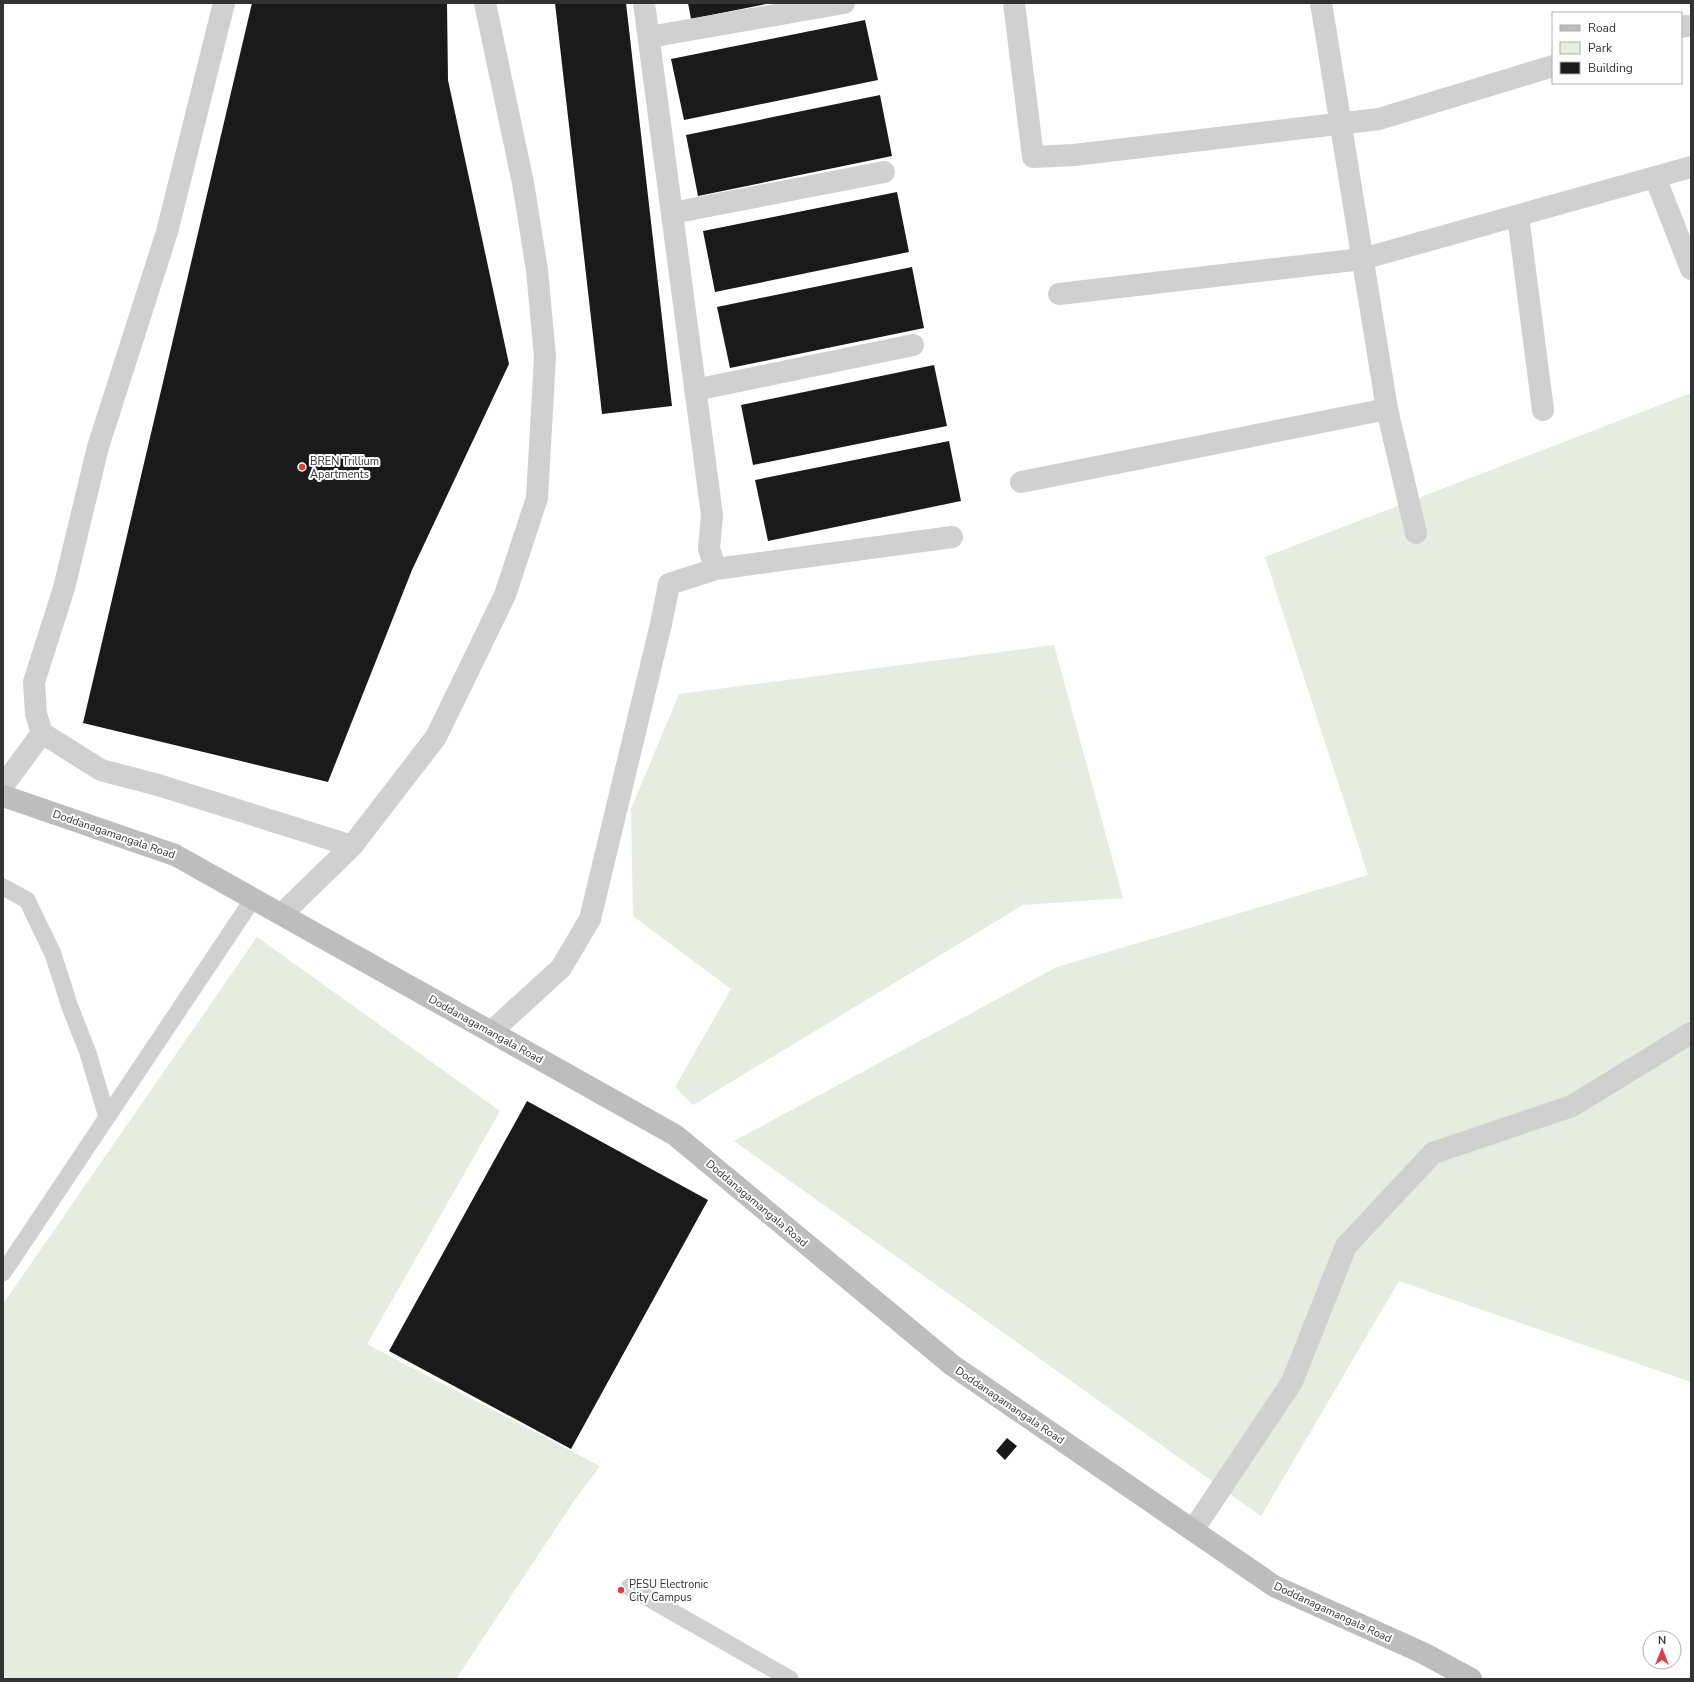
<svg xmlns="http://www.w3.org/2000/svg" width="1694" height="1682" font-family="'Nunito Sans',sans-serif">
<rect width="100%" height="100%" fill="#fff"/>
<path fill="#e6ecdf" d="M1691 393V1382L1399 1281 1261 1516 734 1141 1057 967 1368 875 1265 557Z
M1054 645 1123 898 1023 905 693 1105 675 1087 731 989 633 916 631 809 679 694Z
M257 937 500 1111 367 1344 600 1466 574 1501 456 1679H3V1304Z"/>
<path fill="#1a1a1a" d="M252 3H447L448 80 509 364 412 570 328 782 83 723Z
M555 3H626L672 406 602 414Z
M688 3H766V4L691 19Z
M865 20 878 80 684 120 671 59Z
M880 95 892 156 698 196 686 135Z
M897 192 909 252 715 292 703 231Z
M912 267 924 328 730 368 717 307Z
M934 365 947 426 753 465 741 405Z
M949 441 961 501 768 541 755 480Z
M527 1101 708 1200 571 1449 389 1351Z
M1007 1438 1017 1446 1005 1460 996 1451Z"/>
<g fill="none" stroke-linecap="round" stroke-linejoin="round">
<path stroke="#d0d0d0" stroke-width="17" d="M3 887 27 900 53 954 70 1007 88 1053 107 1117
M3 1273 253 899
M629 1587 790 1679"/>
<path stroke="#d0d0d0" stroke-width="22" d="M224 3 167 232 98 447 64 588 34 682 36 714 42 733 101 770 158 785 352 846
M644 3 712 515 709 549 716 569
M1014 3 1033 157 1074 155 1379 119 1553 66
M1321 3 1387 409 1416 533
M1681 27 1686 26
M649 37 844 3
M1655 177 1691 269
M672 213 884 172
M1518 216 1543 410
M1059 294 1362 259 1691 167
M695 390 913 345
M1021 482 1387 409
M3 786 42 733
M282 914 352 846 436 737 505 595 537 498 545 357 537 270 523 183 485 3
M491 1032 561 968 590 919 661 624 669 584 716 569 952 537
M1193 1530 1292 1382 1346 1246 1433 1153 1572 1106 1691 1033"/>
<path stroke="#bdbdbd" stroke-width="22" d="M3 796 175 855 675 1135 952 1365 1274 1586 1423 1653 1471 1679"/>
</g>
<g fill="#e63946" stroke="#fff" stroke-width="1.5">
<circle cx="302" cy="467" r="4"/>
<circle cx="621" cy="1590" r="4"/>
</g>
<g text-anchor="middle" stroke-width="4" stroke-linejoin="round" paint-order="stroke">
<g font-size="11" fill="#333" stroke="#fff" text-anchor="start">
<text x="310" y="465">BREN Trillium<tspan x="310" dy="13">Apartments</tspan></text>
<text x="629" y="1588">PESU Electronic<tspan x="629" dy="13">City Campus</tspan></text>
</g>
<g font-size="11" fill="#333" stroke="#fff">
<text transform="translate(114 834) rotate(19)" y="4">Doddanagamangala Road</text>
<text transform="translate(486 1029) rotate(29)" y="4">Doddanagamangala Road</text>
<text transform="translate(757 1203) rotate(40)" y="4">Doddanagamangala Road</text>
<text transform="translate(1010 1405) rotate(34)" y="4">Doddanagamangala Road</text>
<text transform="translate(1333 1612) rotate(25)" y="4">Doddanagamangala Road</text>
</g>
</g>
<rect width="1694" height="1682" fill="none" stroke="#333333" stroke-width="8"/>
<rect x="1552" y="12" width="130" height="72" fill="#ffffff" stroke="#adadad"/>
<rect x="1560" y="25" width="20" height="6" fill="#bdbdbd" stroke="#adadad"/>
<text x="1588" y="32" font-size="12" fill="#333333">Road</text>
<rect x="1560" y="42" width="20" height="12" fill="#e6ecdf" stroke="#adadad"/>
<text x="1588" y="52" font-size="12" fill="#333333">Park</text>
<rect x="1560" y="62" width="20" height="12" fill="#1a1a1a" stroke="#adadad"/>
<text x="1588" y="72" font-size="12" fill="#333333">Building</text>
<g transform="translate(1662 1650)"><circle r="19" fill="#ffffff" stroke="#adadad"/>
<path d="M0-3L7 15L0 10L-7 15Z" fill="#e63946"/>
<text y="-6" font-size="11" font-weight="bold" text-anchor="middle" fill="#333333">N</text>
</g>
</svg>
